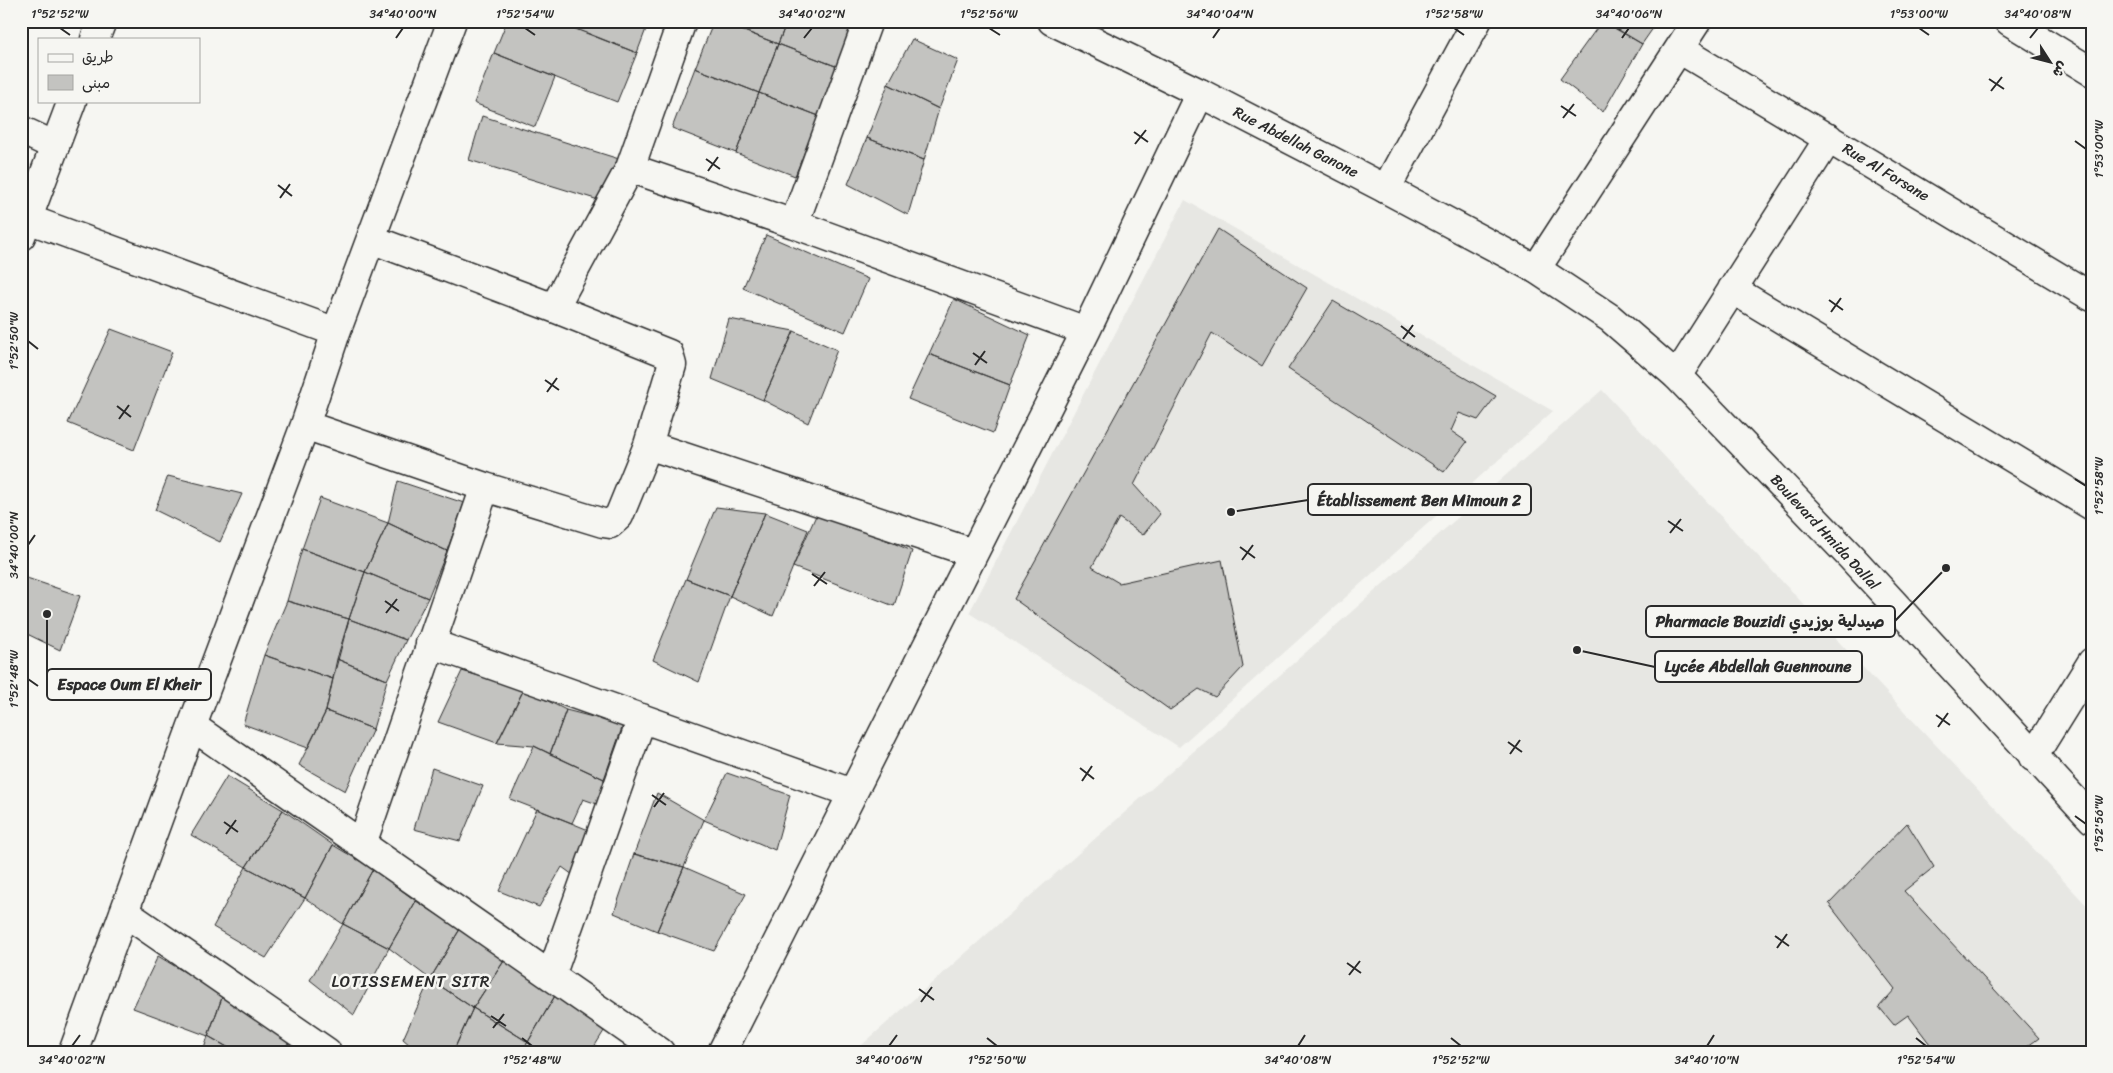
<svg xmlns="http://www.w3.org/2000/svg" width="2113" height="1073" font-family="Sriracha,'Playpen Sans Arabic',sans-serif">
<rect width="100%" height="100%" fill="#f6f6f2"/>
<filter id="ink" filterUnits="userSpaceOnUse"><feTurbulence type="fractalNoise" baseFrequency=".02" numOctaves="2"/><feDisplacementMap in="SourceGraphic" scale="10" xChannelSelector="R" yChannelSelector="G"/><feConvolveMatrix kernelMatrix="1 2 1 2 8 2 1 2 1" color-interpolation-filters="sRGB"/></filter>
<g filter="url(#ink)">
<path fill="#e7e7e3" d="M1185 200 1553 411 1179 747 969 613Z
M1602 390 2092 911V1052H854Z"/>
<path fill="#c3c3c0" stroke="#2b2b2b" d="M507 21H557L637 53 617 102 494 53Z
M576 21H649L637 53 573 28Z
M714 21H718L778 44 759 93 695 68Z
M718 21H787L778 44Z
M787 21H856L838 67 778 44Z
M1602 21 1642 44 1603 112 1560 79Z
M1604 21H1658L1642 44Z
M912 39 958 60 939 109 888 84Z
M778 44 838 67 819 116 759 93Z
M494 53 555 77 535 127 474 103Z
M695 68 759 93 736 153 672 128Z
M888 84 939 109 924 160 867 138Z
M759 93 819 116 795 176 736 153Z
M482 116 619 159 605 202 469 160Z
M867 138 924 160 908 215 848 184Z
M1218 229 1307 288 1262 366 1212 333 1134 485 1160 514 1143 535 1119 518 1092 567 1119 583 1222 560 1243 667 1215 697 1199 689 1170 710 1014 599Z
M766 235 868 279 845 332 743 288Z
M954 299 1030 335 1010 385 929 354Z
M1333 301 1496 396 1478 420 1459 413 1451 431 1467 442 1444 472 1288 369Z
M729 319 794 331 763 400 712 379Z
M111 329 172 352 134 450 68 423Z
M794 331 837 350 808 423 763 400Z
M929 354 1010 385 993 433 908 399Z
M168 476 242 494 220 542 155 510Z
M398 481 464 503 447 551 388 523Z
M320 498 388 523 365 572 302 549Z
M716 507 765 513 730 596 686 579Z
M818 511 912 551 894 606 793 567Z
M765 513 808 530 773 616 730 596Z
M388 523 447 551 428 598 365 572Z
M302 549 365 572 349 619 287 601Z
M365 572 428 598 406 640 349 619Z
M21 576 80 596 60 650 21 631Z
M686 579 730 596 699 682 653 660Z
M287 601 349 619 333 679 264 655Z
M349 619 406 640 387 680 337 659Z
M264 655 333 679 326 711 308 748 243 724Z
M337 659 387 680 373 729 326 711Z
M462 671 524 689 497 743 438 722Z
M524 689 566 710 550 754 534 746 497 743Z
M566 710 623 725 604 779 550 754Z
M326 711 373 729 345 791 299 765Z
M534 746 604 779 600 805 583 799 572 823 510 799Z
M432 768 483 786 460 841 414 829Z
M727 773 790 795 775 850 704 820Z
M227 776 283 810 246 867 191 835Z
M657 793 704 820 684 867 634 854Z
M537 809 591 831 573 875 562 867 539 907 499 891Z
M283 810 333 845 305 898 246 867Z
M1907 823 1934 867 1904 891 2039 1038 2020 1052H1936L1908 1015 1894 1025 1879 1007 1895 989 1829 904Z
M333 845 373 869 343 924 305 898Z
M634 854 684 867 657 931 614 913Z
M246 867 305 898 266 958 213 927Z
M684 867 746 894 714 951 657 931Z
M373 869 416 901 389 948 343 924Z
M416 901 460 929 430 979 389 948Z
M343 924 389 948 354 1015 310 980Z
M460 929 504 961 473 1008 430 979Z
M158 956 223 995 208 1036 133 1008Z
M504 961 556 994 528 1042 473 1008Z
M430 979 473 1008 453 1052H418L403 1039Z
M556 994 604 1031 591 1052H541L528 1042Z
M223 995 293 1036 282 1052H236L208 1036Z
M473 1008 528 1042 521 1052H453Z
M208 1036 236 1052H203Z
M528 1042 541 1052H521Z"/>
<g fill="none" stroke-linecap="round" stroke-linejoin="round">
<defs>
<path id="street" d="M2009 21 2092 72
M1679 49 2092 297
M21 130 55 146
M630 168 794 224 1086 331
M1386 189 1477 21
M28 219 336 332
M794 224 868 21
M1536 269 1697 21
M1732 289 2092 506
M554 308 630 168 682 21
M1677 376 1829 138
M305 425 485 487 603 523 610 524 619 516 648 445 672 365 669 354 554 308 371 239
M648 445 973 553
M430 643 852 793
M192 726 660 1052
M2033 757 2092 662
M362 844 485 487
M124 912 327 1052
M551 976 642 718
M73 1052 192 726 305 425 336 332 452 21
M722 1052 1086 331 1200 93"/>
<path id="secondary" d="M1052 21 1200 93 1386 189 1536 269 1610 318 1677 376 1851 557 2092 819"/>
<path id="primary" d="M95 39 102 21
M21 236 72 101"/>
</defs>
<use href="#street" stroke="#2b2b2b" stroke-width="31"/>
<use href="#secondary" stroke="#2b2b2b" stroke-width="31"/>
<use href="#primary" stroke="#2b2b2b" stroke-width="31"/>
<use href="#street" stroke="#f6f6f2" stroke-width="28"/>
<use href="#secondary" stroke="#f6f6f2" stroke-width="28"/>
<use href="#primary" stroke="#f6f6f2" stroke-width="28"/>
</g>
</g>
<path fill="none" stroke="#2b2b2b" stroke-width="2" d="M60 28 70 35M525 28 535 35M989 28 1000 35M1454 28 1464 35M1919 28 1929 35M396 38 403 28M804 38 812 28M1213 38 1220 28M1622 38 1629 28M2030 38 2038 28M1989 79 2004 89M1991 91 2002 77M1561 106 1576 116M1563 118 1574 104M1134 132 1148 142M2075 141 2086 149M1135 144 1146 130M706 159 720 169M708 171 718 157M278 185 292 196M280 198 290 184M1829 300 1843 310M1831 312 1841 298M1401 326 1415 337M1403 339 1413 325M28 341 38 349M973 353 987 363M975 365 985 351M545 380 559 390M547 392 557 378M117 406 131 417M119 419 129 405M2075 479 2086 486M1668 521 1683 531M1670 533 1681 519M28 545 35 535M1240 547 1255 558M1242 560 1253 545M812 574 827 584M814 586 825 572M385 601 399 611M386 613 397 599M28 679 38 686M1936 715 1950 725M1938 727 1948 713M1508 742 1522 752M1510 754 1520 740M1080 768 1094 779M1082 781 1092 766M652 795 666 805M654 807 664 793M2075 816 2086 824M224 822 238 832M226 834 236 820M1775 936 1789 946M1777 948 1787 934M1347 963 1361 973M1349 975 1360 961M919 989 934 1000M921 1002 932 987M491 1016 506 1026M493 1028 504 1014M522 1038 532 1046M987 1038 997 1046M1451 1038 1461 1046M1916 1038 1926 1046M72 1046 80 1035M889 1046 897 1035M1298 1046 1305 1035M1707 1046 1714 1035"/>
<g text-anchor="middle" stroke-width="5" stroke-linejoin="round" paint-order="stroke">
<g font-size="15" fill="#2b2b2b" stroke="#f6f6f2">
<text transform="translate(1296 142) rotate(27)" y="5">Rue Abdellah Ganone</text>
<text transform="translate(1886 172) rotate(31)" y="5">Rue Al Forsane</text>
<text transform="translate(1825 532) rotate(47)" y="5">Boulevard Hmida Dallal</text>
</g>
<g font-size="16" letter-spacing="1" fill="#2b2b2b" stroke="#f6f6f2">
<text x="411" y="987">LOTISSEMENT SITR</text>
</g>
</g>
<path fill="none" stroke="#2b2b2b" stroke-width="2" d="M1231 512L1308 500M1946 568L1895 621M1577 650L1655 667M47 614L47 685"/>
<g fill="#2b2b2b" stroke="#f6f6f2" stroke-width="2">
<circle cx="1231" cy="512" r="5"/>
<circle cx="1946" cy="568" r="5"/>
<circle cx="1577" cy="650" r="5"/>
<circle cx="47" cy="614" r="5"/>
</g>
<g fill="#f6f6f2" stroke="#2b2b2b" stroke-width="2">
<rect x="1308" y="484" width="223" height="31" rx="5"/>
<rect x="1646" y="606" width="249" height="31" rx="5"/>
<rect x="1655" y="651" width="207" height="31" rx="5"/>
<rect x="47" y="669" width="164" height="31" rx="5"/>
</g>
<g font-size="16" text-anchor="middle" font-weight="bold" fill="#2b2b2b">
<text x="1419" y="506">Établissement Ben Mimoun 2</text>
<text x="1770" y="627">Pharmacie Bouzidi صيدلية بوزيدي</text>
<text x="1758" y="672">Lycée Abdellah Guennoune</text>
<text x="129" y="690">Espace Oum El Kheir</text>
</g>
<rect width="2113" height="1073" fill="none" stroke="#f6f6f2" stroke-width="55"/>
<rect x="38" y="38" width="162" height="65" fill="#f6f6f2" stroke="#a5a5a2"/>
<rect x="48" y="54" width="25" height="8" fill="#f6f6f2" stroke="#a5a5a2"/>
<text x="82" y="62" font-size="15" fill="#2b2b2b">طريق</text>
<rect x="48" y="75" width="25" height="15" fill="#c3c3c0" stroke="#a5a5a2"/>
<text x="82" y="88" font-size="15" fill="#2b2b2b">مبنى</text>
<g transform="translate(2050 62) rotate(126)" stroke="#f6f6f2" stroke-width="4" paint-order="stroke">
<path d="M0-4L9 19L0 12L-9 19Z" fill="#2b2b2b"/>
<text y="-8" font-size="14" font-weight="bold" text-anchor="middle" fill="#2b2b2b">ش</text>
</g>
<rect x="28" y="28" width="2058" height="1018" fill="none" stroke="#2b2b2b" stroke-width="2"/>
<g font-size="12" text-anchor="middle" fill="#2b2b2b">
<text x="60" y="18">1°52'52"W</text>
<text x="403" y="18">34°40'00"N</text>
<text x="525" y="18">1°52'54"W</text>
<text x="812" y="18">34°40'02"N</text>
<text x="989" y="18">1°52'56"W</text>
<text x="1220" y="18">34°40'04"N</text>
<text x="1454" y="18">1°52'58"W</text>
<text x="1629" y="18">34°40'06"N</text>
<text x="1919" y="18">1°53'00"W</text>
<text x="2038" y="18">34°40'08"N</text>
<text transform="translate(2099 149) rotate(-90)" y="4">1°53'00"W</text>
<text transform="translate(14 341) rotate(-90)" y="4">1°52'50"W</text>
<text transform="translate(2099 486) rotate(-90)" y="4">1°52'58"W</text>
<text transform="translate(14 545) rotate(-90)" y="4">34°40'00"N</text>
<text transform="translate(14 679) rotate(-90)" y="4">1°52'48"W</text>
<text transform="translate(2099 824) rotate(-90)" y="4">1°52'56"W</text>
<text x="72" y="1064">34°40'02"N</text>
<text x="532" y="1064">1°52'48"W</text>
<text x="889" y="1064">34°40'06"N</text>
<text x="997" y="1064">1°52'50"W</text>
<text x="1298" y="1064">34°40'08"N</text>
<text x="1461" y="1064">1°52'52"W</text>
<text x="1707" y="1064">34°40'10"N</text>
<text x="1926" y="1064">1°52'54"W</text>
</g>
</svg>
